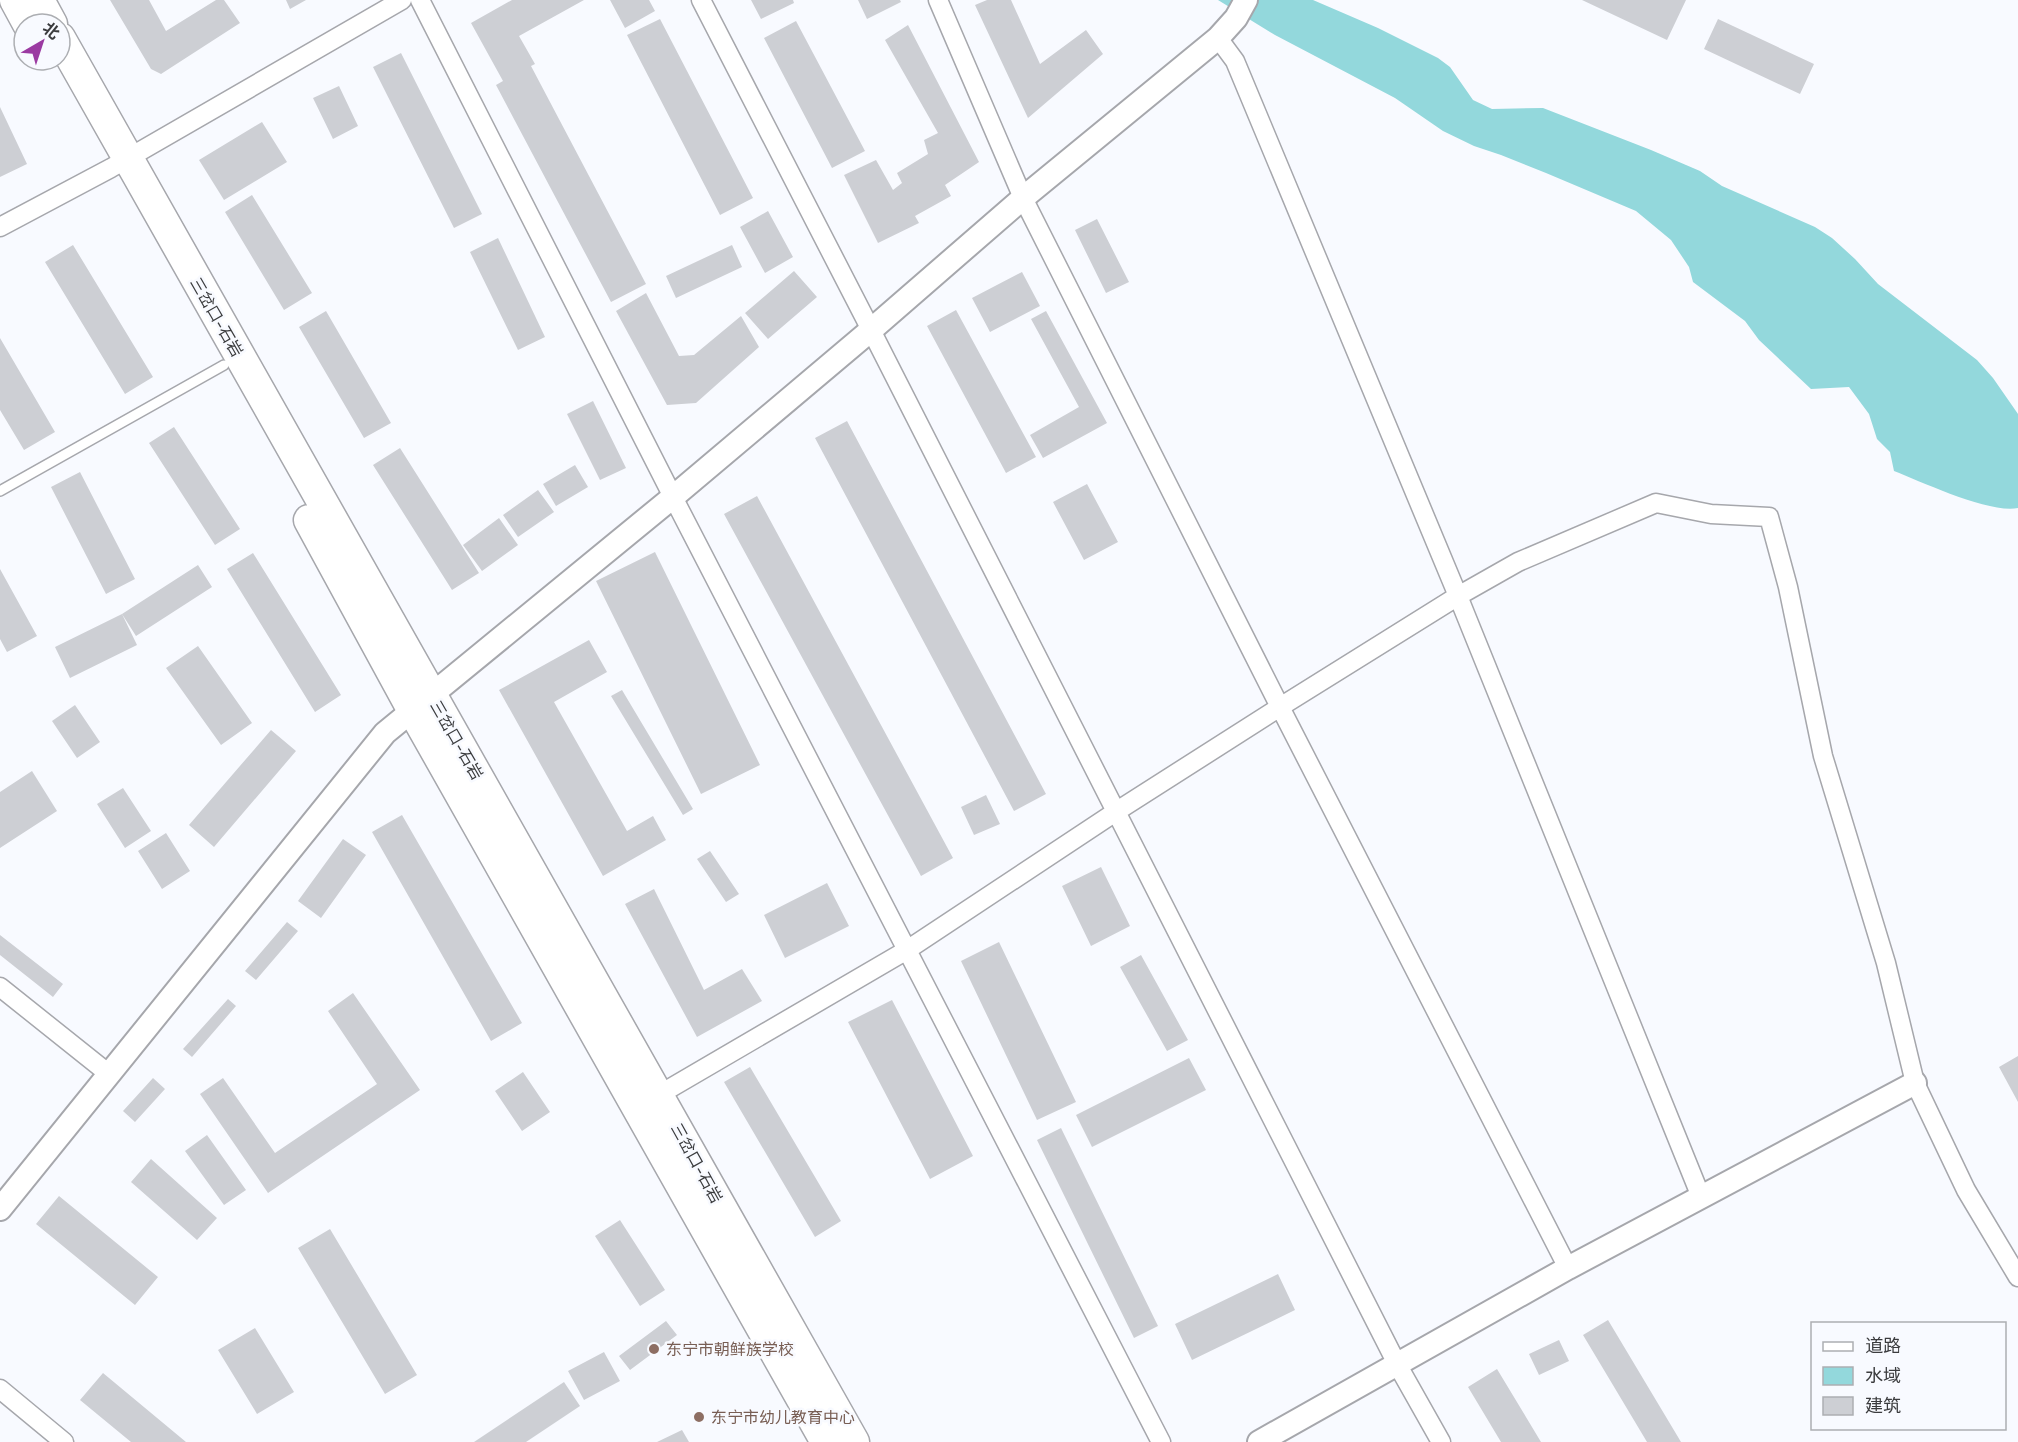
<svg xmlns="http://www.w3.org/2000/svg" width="2018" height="1442" font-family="'Work Sans','Noto Sans SC',sans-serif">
<rect width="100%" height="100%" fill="#f8faff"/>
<path fill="#93d8dc" d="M1218 0H1313L1378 28 1438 58 1450 67 1473 100 1492 109 1543 108 1651 150 1700 171 1722 186 1815 227 1832 238 1855 259 1878 284 1977 360 1993 378 2018 414V508C1990 514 1922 482 1894 471L1890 452 1877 439 1869 414 1849 387 1811 389 1759 340 1745 321 1693 282 1689 267 1671 240 1636 211 1546 173 1501 155 1474 146 1443 131 1395 98 1275 35Z"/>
<path fill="#cdcfd4" d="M110 0H149L166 31 216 0H224L240 23 161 74 151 69Z
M286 0H306L290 9Z
M512 0H584L519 36 535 64 531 66 646 284 611 302 496 85 503 81 471 23Z
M610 0H649L655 11 625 28Z
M751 0H793L794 3 761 19Z
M858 0H900L901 2 867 19Z
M987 0H1011L1040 64 1086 30 1103 54 1028 118 975 5Z
M1582 0H1686L1667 40Z
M660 19 753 198 720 215 627 35Z
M1718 19 1814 64 1800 94 1704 49Z
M796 21 865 151 832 168 764 38Z
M908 25 979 162 945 185 951 196 915 216 919 223 878 243 844 175 876 160 893 190 902 183 897 173 928 154 924 140 938 133 885 40Z
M401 53 482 214 454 228 373 67Z
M339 86 358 126 333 139 313 98Z
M0 107 27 164 0 177Z
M262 122 287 162 224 200 199 160Z
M252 195 312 293 284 310 225 212Z
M768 211 793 257 765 273 740 227Z
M1097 219 1129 282 1106 293 1075 230Z
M498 238 545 337 518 350 470 252Z
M73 245 153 377 125 394 45 262Z
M732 245 742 267 676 298 666 276Z
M794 271 817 297 768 339 745 313Z
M1022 272 1040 306 990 332 972 298Z
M646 293 679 356 694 355 741 316 759 347 696 403 667 405 616 311Z
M956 310 1036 457 1006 473 927 326Z
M326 311 391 423 364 438 299 327Z
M1046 311 1107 423 1043 458 1030 435 1079 407 1031 319Z
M0 338 55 432 24 450 0 410Z
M593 401 626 468 600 480 567 414Z
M847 421 1046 794 1014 811 815 438Z
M174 427 240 529 215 545 149 443Z
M400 448 479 573 452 590 373 465Z
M575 465 588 487 556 506 543 484Z
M80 472 135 579 106 594 51 487Z
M1087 484 1118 542 1084 560 1053 502Z
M538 490 554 512 518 537 503 515Z
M757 496 953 858 921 876 724 514Z
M499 518 518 545 482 571 463 545Z
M655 552 760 765 701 794 596 581Z
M253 553 341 695 315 712 227 569Z
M198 565 212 587 136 636 122 614 137 645 70 678 55 647 122 614Z
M0 569 37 636 7 652 0 639Z
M589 640 607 672 554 702 627 831 653 816 666 840 603 876 499 690Z
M198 646 252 723 221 745 166 668Z
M622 690 693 809 683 815 611 696Z
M75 705 100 742 77 758 52 721Z
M271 730 296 751 214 847 189 825Z
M32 771 57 811 0 848V792Z
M123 788 151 831 125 848 97 804Z
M986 795 1000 824 974 835 961 807Z
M402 815 522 1023 491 1041 372 832Z
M166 833 190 871 162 889 138 851Z
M343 839 366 855 321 918 298 901Z
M710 851 739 894 726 902 697 859Z
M1101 867 1130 926 1091 946 1062 886Z
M827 883 849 926 785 958 764 915Z
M654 889 704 990 742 969 762 1001 697 1037 625 904Z
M287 922 298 931 256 980 245 971Z
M0 935 63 984 53 997 0 955Z
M999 942 1076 1102 1037 1120 961 961Z
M1141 955 1188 1040 1167 1051 1120 967Z
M353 993 420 1090 268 1193 200 1094 223 1078 275 1153 377 1084 328 1011Z
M228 999 236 1006 192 1057 183 1049Z
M892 1000 973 1156 930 1179 848 1022Z
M2018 1056V1102L1999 1067Z
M1189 1058 1206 1090 1092 1147 1076 1115Z
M750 1067 841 1221 815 1237 724 1082Z
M523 1072 550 1112 522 1131 495 1091Z
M153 1078 165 1089 135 1122 123 1111Z
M1061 1128 1158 1326 1134 1338 1037 1140Z
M207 1135 246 1190 224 1205 185 1151Z
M151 1159 217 1218 197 1240 131 1182Z
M59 1196 158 1277 135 1305 36 1224Z
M620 1220 665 1290 640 1306 595 1236Z
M330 1229 417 1375 385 1394 298 1248Z
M1278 1274 1295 1310 1192 1360 1175 1324Z
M1608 1320 1681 1442H1647L1583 1335Z
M666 1321 677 1335 630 1370 619 1356Z
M255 1328 294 1392 257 1414 218 1350Z
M1559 1340 1569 1361 1539 1375 1529 1354Z
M604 1352 620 1381 584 1400 568 1371Z
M1497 1369 1541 1442H1501L1468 1387Z
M103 1373 186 1442H131L80 1400Z
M564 1382 580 1406 526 1442H474Z
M682 1430 689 1442H657Z"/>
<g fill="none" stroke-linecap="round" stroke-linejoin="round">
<defs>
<path id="service" d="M0 491 224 365"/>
<path id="minor" d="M420 0 673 497 1161 1442
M701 0 871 330 1397 1364 1441 1442
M938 0 1023 198 1280 707 1568 1268
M1218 38 1235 61 1458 596 1701 1197
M0 227 111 168 402 0
M0 987 109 1074
M650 1100 907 950 1117 811 1280 707 1458 596 1518 562 1656 503 1711 514 1769 517 1788 587 1823 756 1886 963 1915 1083 1966 1190 2018 1277
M0 1389 64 1442"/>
<path id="tertiary" d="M0 1209 385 733 673 497 871 330 1023 198 1218 38 1236 18 1246 0
M1259 1442 1568 1268 1915 1083"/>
<path id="trunk" d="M15 0 28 24
M39 0 52 24
M60 38 854 1442
M309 520 412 709 826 1442"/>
</defs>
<use href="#service" stroke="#a6a7ac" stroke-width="12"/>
<use href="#minor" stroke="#a6a7ac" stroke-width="21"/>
<use href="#tertiary" stroke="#a6a7ac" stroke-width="26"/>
<use href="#trunk" stroke="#a6a7ac" stroke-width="33"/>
<use href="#service" stroke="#fff" stroke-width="9"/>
<use href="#minor" stroke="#fff" stroke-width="18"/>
<use href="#tertiary" stroke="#fff" stroke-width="22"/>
<use href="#trunk" stroke="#fff" stroke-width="30"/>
</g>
<g fill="#8d6e63" stroke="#f8faff" stroke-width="2">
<circle cx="654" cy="1349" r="6"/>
<circle cx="699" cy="1417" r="6"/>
</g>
<g text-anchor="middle" stroke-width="5" stroke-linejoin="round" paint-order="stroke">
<g font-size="16" fill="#3b3c3e" stroke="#f8faff">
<text transform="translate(217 317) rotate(60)" y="6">三岔口-石岩</text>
<text transform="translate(457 740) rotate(60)" y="6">三岔口-石岩</text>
<text transform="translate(697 1163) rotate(61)" y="6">三岔口-石岩</text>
</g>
<g font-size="16" fill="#785e54" stroke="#f8faff" text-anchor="start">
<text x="666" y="1355">东宁市朝鲜族学校</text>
<text x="711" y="1423">东宁市幼儿教育中心</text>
</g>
</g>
<rect x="1811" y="1322" width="195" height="108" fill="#f8faff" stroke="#acaeb2" stroke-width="1.5"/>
<rect x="1823" y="1342" width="30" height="9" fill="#ffffff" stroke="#acaeb2" stroke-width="1.5"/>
<text x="1865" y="1352" font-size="18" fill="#3b3c3e">道路</text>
<rect x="1823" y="1367" width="30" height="18" fill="#93d8dc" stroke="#acaeb2" stroke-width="1.5"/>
<text x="1865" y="1382" font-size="18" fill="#3b3c3e">水域</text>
<rect x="1823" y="1397" width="30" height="18" fill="#cdcfd4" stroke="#acaeb2" stroke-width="1.5"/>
<text x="1865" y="1412" font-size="18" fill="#3b3c3e">建筑</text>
<g transform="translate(42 42) rotate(39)"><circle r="28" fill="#f8faff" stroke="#acaeb2" stroke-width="1.5"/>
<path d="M0-4.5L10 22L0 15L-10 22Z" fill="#9b3aa2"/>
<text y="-9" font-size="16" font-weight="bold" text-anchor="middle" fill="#3b3c3e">北</text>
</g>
</svg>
